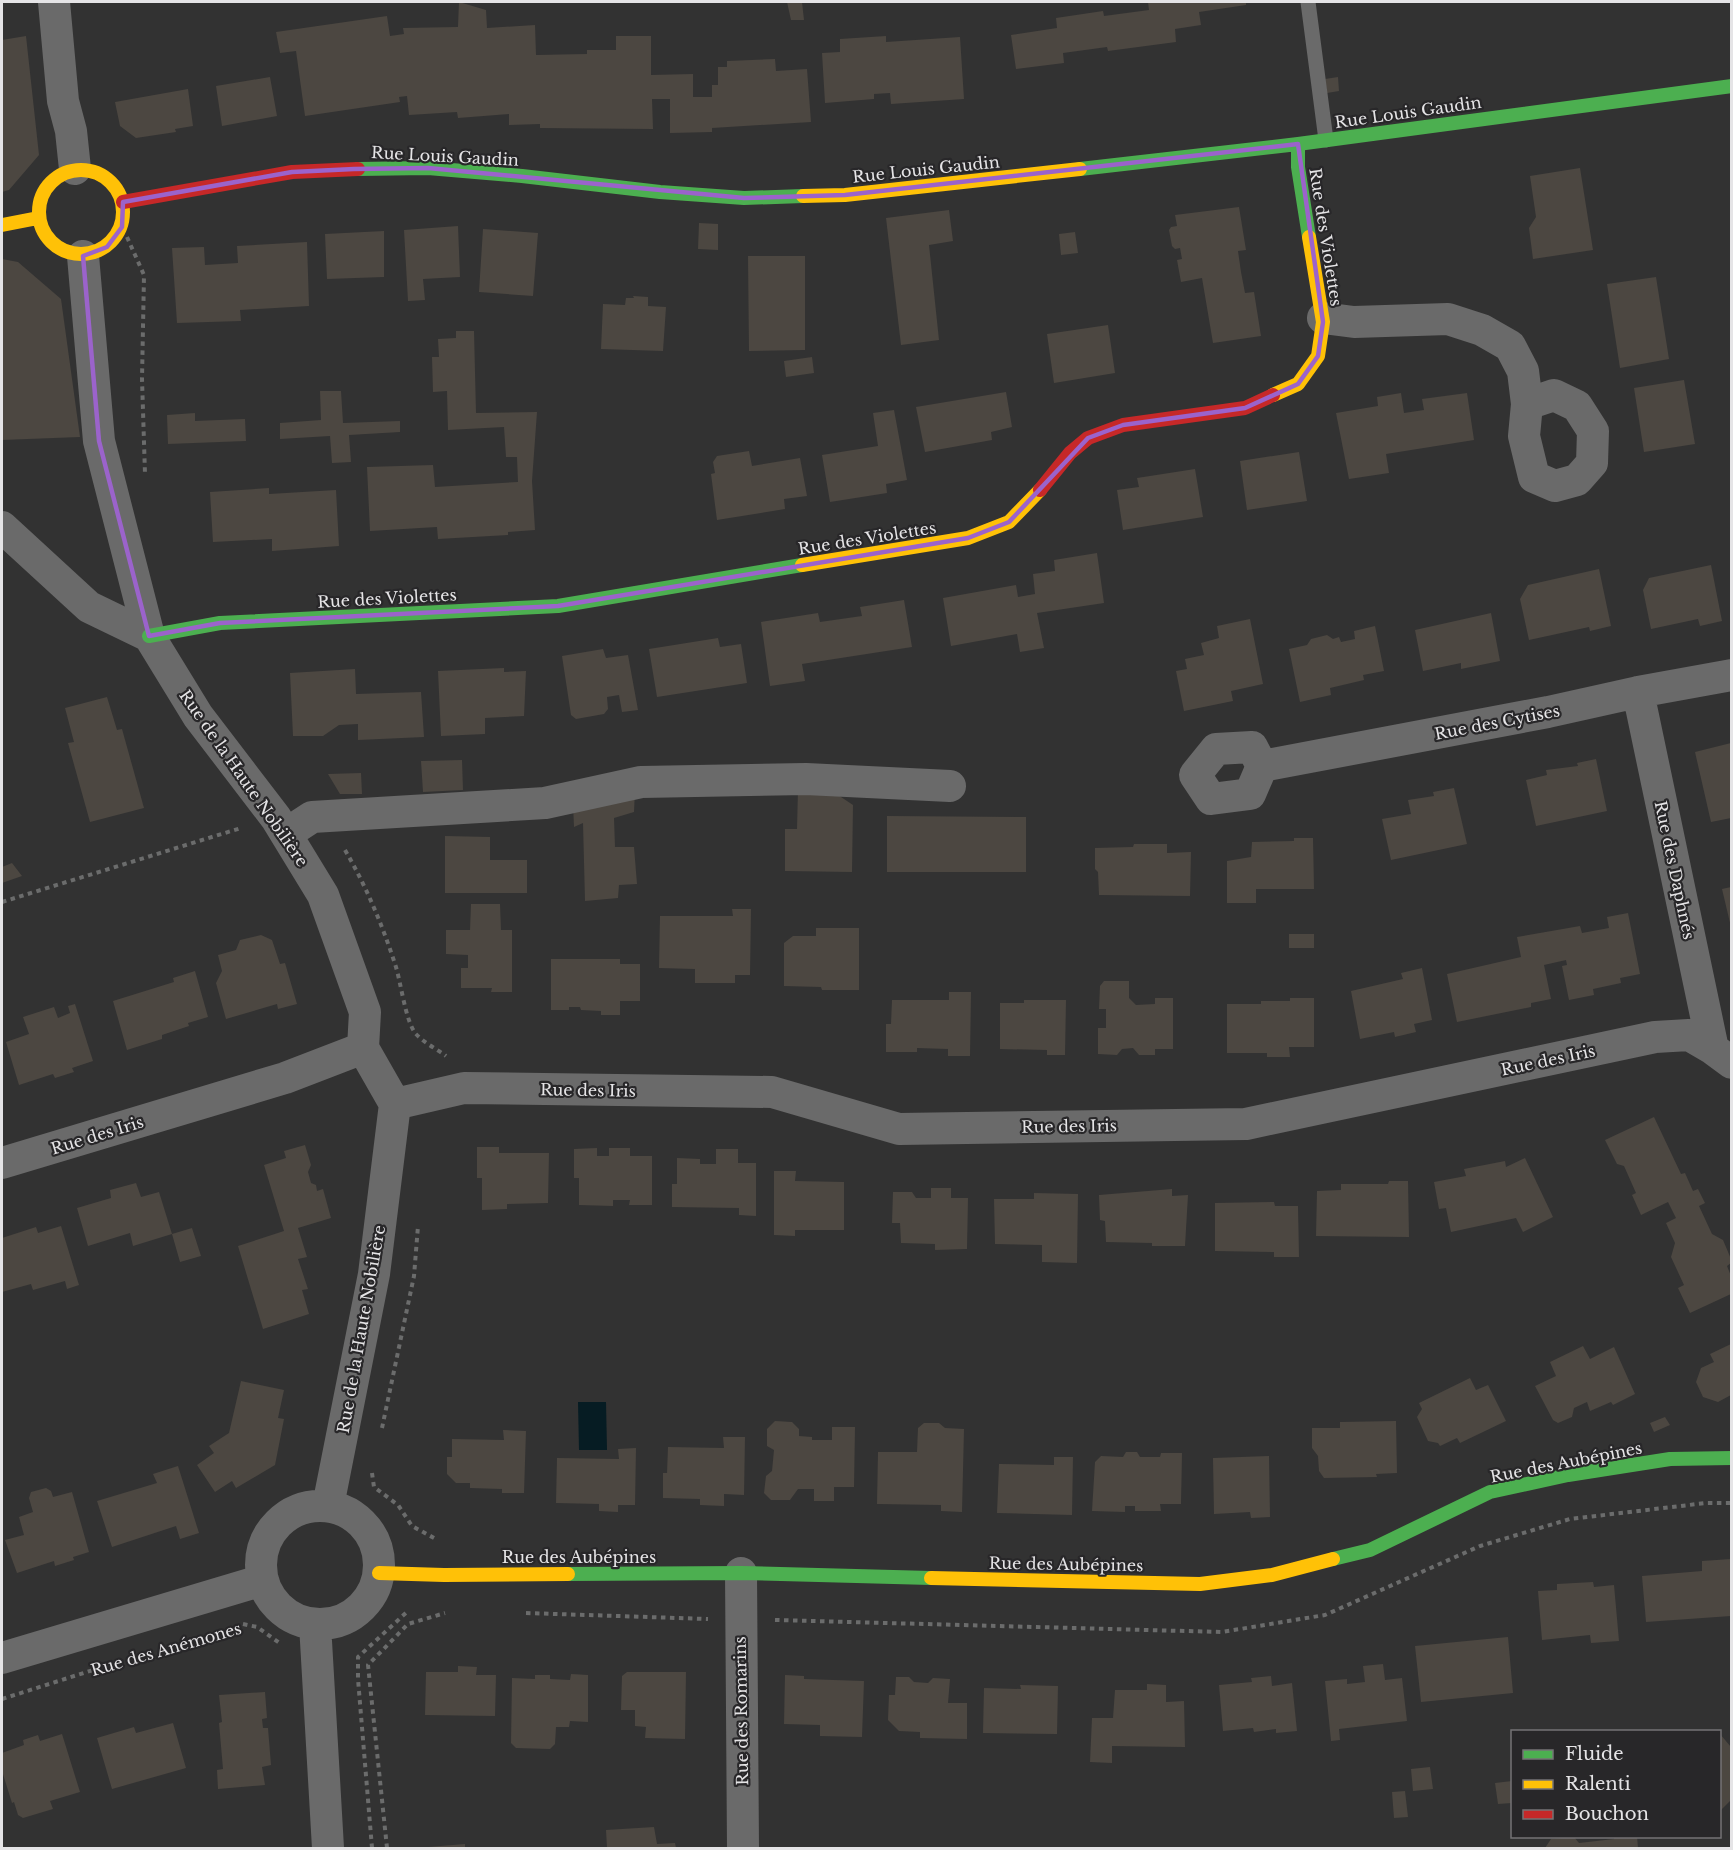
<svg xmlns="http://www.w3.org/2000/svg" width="1733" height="1850" font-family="'Libre Baskerville',serif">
<rect width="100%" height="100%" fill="#323232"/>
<path fill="#061c23" d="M578 1402H606L607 1450H579Z"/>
<path fill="#4c4741" d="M459 2 486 10 487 28 535 25 536 55 587 54V50H616V36H651V75L693 74V97H712V85H718V67H727V61L775 59 776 71 807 69 811 122 728 127 712 128V132L670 133V99H652L653 129 540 128V124L509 125V114L458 118 457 112 409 115 407 96 399 97 400 102 305 116 296 51 280 53 276 32 387 16 390 36 404 34 403 28 458 27Z
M787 2H802L804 20H791Z
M1148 2H1246V5L1199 12 1201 25 1175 29 1176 42 1108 51 1107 47 1063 53 1064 63 1016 69 1011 35 1057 28 1056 18 1103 11 1104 16 1149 10Z
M26 36 39 155 9 190 2 192V40Z
M886 36V42L960 37 964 99 891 104 890 93 874 94V99L825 103 822 53 840 52V39Z
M270 77 277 116 222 126 216 86Z
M1338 77 1339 91 1327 93 1325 79Z
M188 89 193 126 175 129 176 132 136 138 120 126 115 102Z
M1580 168 1593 250 1533 259 1529 228 1536 217 1530 176Z
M1239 207 1246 250 1238 251 1241 272 1245 293 1254 292 1261 336 1213 343 1202 278 1181 282 1177 260 1182 259 1180 248 1175 249 1172 246 1169 230 1171 227 1177 226 1175 215Z
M949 210 953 241 929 245 939 340 901 345 886 218Z
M699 223 718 224V250L698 249Z
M458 226 460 277 423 279 425 300 408 301 404 230Z
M483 229 538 233 533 296 479 292Z
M384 231V277L327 279 325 234Z
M1075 232 1078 253 1061 255 1059 234Z
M307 242 309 306 240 310 241 321 177 323 172 248 204 247 205 265 238 263 237 246Z
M748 256H805V350L749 351Z
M2 259 18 262 61 299 80 437 2 440Z
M1656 277 1669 359 1620 368 1607 284Z
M633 296 648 297V306L666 307 663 351 601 349 603 304 625 305 626 298H634Z
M1108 325 1115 373 1054 383 1047 334Z
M456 331H474L476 413 537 412 532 481 535 530 508 532V535L438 539 437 527 370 531 367 467 433 465 435 487 518 482 517 457H506L504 427 448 430 447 391 433 392 432 357H439L438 339 456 338Z
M812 357 814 373 786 377 784 361Z
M1684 380 1695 444 1644 452 1634 388Z
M320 391H341L343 423 400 421V432L349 435 351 462 332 463 330 436 280 439V423L321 420Z
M1006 392 1012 427 991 432 992 440 925 452 916 407Z
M1401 393 1404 413 1424 410 1422 399 1467 393 1474 440 1386 454 1389 473 1349 479 1336 413 1378 406 1377 397Z
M894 410 907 480 886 484 887 493 830 502 822 455 878 446 873 413Z
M195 413V421L245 419 246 441 168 444 167 415Z
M749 451 752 466 800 458 807 496 784 499 785 509 717 520 711 474 715 473 713 462 717 456Z
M1299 452 1307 501 1247 510 1240 461Z
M1195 469 1203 517 1123 530 1117 490 1139 487 1137 478Z
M269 488V494L336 490 339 546 272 551V539L213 542 210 492Z
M1097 553 1104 603 1037 613 1044 648 1020 652 1017 634 951 646 943 598 1016 585 1018 597 1035 594 1033 574 1055 571 1054 560Z
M1711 565 1722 621 1700 626 1698 619 1651 629 1643 590 1649 578Z
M1599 569 1611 626 1590 631 1589 627 1529 640 1520 599 1528 585Z
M904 600 912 647 802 664 805 681 770 686 761 622 818 613 820 622 862 616 860 607Z
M1491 613 1500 661 1461 669V663L1423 671 1415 630Z
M1250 619 1263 684 1231 691 1233 701 1184 711 1176 671 1187 669 1185 659 1204 655 1201 643 1219 638 1217 626Z
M1375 626 1384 671 1363 675 1364 680 1330 688 1331 695 1300 702 1289 649 1307 645 1311 639 1327 635 1333 639 1339 637 1341 642 1355 639 1354 631Z
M718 638 720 647 741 644 747 683 657 697 649 649Z
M603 649 606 658 628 655 638 710 622 712 619 695 607 697 608 709 604 714 576 719 571 715 562 656Z
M504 668V672L526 671 524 716 485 718V734L441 736 438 671Z
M355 669 356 694 421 692 424 737 358 740V724L339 725 323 736H293L290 673Z
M107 697 117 730 122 729 144 808 90 822 68 743 74 742 65 708Z
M1731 743V818L1711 822 1695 752Z
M1596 759 1607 811 1536 826 1526 780 1547 775 1546 770 1578 766 1577 763Z
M462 760 463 790 423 792 421 761Z
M361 773 362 794H340L328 774Z
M1454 788 1467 844 1391 860 1382 819 1411 814 1408 800 1434 796 1433 792Z
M798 789H829L853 805 852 872 785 871V829H797Z
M635 790 634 812 614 818 615 847H634L637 884 619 885 618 898 585 901 583 823 574 827 573 804Z
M887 816 1026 817V872H887Z
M445 836 490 837V860H527V893H445Z
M1294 838H1313L1314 889H1256V903H1227V861L1251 857 1252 842 1294 841Z
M1134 844H1167V853L1191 852 1190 896 1099 895 1098 872 1095 869V848L1133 847Z
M12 863 22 876 2 883V867Z
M1731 887V927L1722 889Z
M471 904H500L501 930H512V992H491L492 988H461V968H468V955L446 954V930H470Z
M732 909H751L750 975H735V983H695V969L659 968 660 916H733Z
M1628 913 1640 974 1620 978 1621 983 1593 989 1594 995 1569 1000 1562 966 1567 965 1566 960 1544 965 1551 999 1531 1003V1007L1457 1022 1447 974 1521 957 1517 937 1580 926 1582 933 1609 928 1607 917Z
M816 928H859V990H822L821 987 784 986V943L793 936H816Z
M1289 934H1314V948H1289Z
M261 935 272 940 280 964 285 963 297 1004 278 1009 277 1004 226 1019 216 983 222 971 218 955 236 950 240 940Z
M551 959H620V964H640V1001H620V1015H601V1011L581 1010 580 1007H569V1010H551Z
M1422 968 1432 1020 1414 1024 1416 1032 1395 1037 1394 1032 1360 1039 1351 991 1403 979 1401 973Z
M195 971 208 1017 188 1023 189 1026 162 1035V1039L127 1050 113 1001 174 982 173 978Z
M1104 981H1129V998L1136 1005 1155 1004V998H1173V1049H1155V1055H1139L1133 1048 1122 1049 1117 1055 1098 1054V1028H1106V1009H1099L1100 986Z
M949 992H971L970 1056H948V1049L917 1048V1052H886V1024H891L892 1000H949Z
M1290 998H1314V1047H1289L1290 1057H1267V1053H1227V1004H1261V1001H1290Z
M1024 1000H1066L1065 1055H1047V1050L1000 1049V1003H1024Z
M75 1004 93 1061 72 1068 74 1072 55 1078 53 1074 19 1085 6 1042 29 1034 23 1017 54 1007 58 1018 70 1013 68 1006Z
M1654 1117 1681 1174 1685 1173 1693 1191 1698 1189 1705 1203 1699 1206 1712 1234 1723 1240 1731 1259V1263L1727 1266 1731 1276V1294L1690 1313 1678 1288 1684 1285 1671 1257 1675 1243 1666 1223 1676 1218 1668 1202 1641 1215 1632 1195 1636 1193 1624 1166 1617 1164 1605 1140Z
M305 1145 311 1165 308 1172 311 1183 316 1185 317 1191 323 1189 331 1218 298 1228 307 1257 298 1259 308 1289 302 1290 309 1314 263 1329 238 1246 284 1231 264 1165 286 1158 284 1151Z
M477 1147H499V1153H549L548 1203 507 1204V1209L482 1210V1178H477Z
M597 1148V1156H609V1148H630V1156H652V1205H629L630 1200H613V1206L579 1205V1178H574V1149Z
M716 1149H738V1163H756V1216L739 1215V1208L672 1207V1184H677V1158L700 1159V1164H716Z
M1525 1158 1553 1217 1523 1232 1516 1218 1451 1232 1446 1208 1439 1209 1434 1182 1466 1176 1464 1169 1505 1161 1506 1167Z
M774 1171H796L795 1181 844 1182V1230H795V1236L774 1235Z
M1389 1181H1408L1409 1237 1316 1236 1317 1191 1341 1190V1184H1388Z
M136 1183 141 1197 159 1192 172 1234 133 1246 130 1233 88 1246 77 1208 111 1198 110 1190Z
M931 1188H951V1198H968L967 1249 935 1250V1244L901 1243 900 1223H892L893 1192H912L916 1198H931Z
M1172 1189V1196L1188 1195 1185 1246H1152V1243L1106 1242 1105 1221 1100 1220 1099 1195Z
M1034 1193 1078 1194 1077 1263 1042 1262V1245L995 1244 994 1199H1034Z
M1274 1202 1275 1206H1298L1299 1257H1274V1252L1215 1251V1203Z
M61 1226 79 1285 67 1289 65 1281 33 1290 31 1284 2 1292V1238L36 1227 38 1233Z
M192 1228 201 1256 180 1262 172 1234Z
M1731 1344V1395L1718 1402 1703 1397 1696 1382 1701 1368 1714 1362 1710 1354Z
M1583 1346 1590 1359 1614 1347 1635 1394 1613 1405 1611 1402 1590 1411 1587 1402 1574 1408 1572 1417 1558 1423 1553 1420 1535 1386 1556 1376 1550 1362Z
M1470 1378 1476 1390 1488 1385 1506 1421 1460 1443 1457 1438 1440 1446 1438 1443 1428 1441 1417 1417 1422 1409 1419 1403Z
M241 1381 284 1390 278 1418 284 1419 275 1465 236 1488 232 1481 215 1492 197 1465 214 1453 209 1446 229 1433Z
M1665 1417 1670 1425 1654 1432 1650 1423Z
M775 1421 792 1422 799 1429V1436L812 1437V1440H832V1427H855L854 1487H834V1501H814V1489H798L790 1500H771L764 1493 766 1476 772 1471 774 1450 767 1446V1429Z
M1396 1421 1397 1473 1376 1474 1377 1477 1324 1478 1319 1471 1318 1456 1312 1448V1428H1340V1422Z
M924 1423H939L945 1428 964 1429 962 1512 941 1511V1505L877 1504 878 1452H917L918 1428Z
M503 1430 526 1431 524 1493H502V1489L470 1488V1483H456L447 1474V1457H452V1439L504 1440Z
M723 1437H745L744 1495 724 1494V1506L700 1505V1499L663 1498V1473H667L668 1447 724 1448Z
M636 1448 635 1505H618V1512L599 1511V1504L556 1503 557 1458 619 1459 618 1449Z
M1126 1452H1137L1140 1457H1160L1161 1453H1182L1181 1504H1160L1161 1511H1135V1506H1125V1512L1092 1511 1095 1462 1101 1456 1123 1457Z
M1269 1456 1270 1517 1251 1518 1250 1512 1214 1514 1213 1458Z
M1054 1457H1073L1072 1515 997 1513 999 1464 1054 1465Z
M178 1466 199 1533 180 1539 176 1526 112 1547 97 1501 157 1483 153 1474Z
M46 1488 51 1491 53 1497 72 1492 89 1552 73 1557 74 1560 55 1566 54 1561 17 1573 5 1540 24 1535 19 1517 33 1512 29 1498 31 1492Z
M1731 1559V1616L1646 1622 1642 1576 1702 1571V1561Z
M1593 1582 1594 1587 1614 1585 1619 1641 1591 1643 1590 1635 1542 1640 1538 1591 1557 1590V1584Z
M1508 1637 1513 1693 1421 1702 1415 1646Z
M1383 1664 1385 1680 1402 1678 1407 1721 1339 1729 1340 1740 1331 1741 1325 1681 1347 1679V1684L1365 1682 1363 1666Z
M458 1666 477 1667 476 1675H496L495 1716 425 1715 426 1672H458Z
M627 1672H686L685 1739 645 1738 646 1727 635 1726V1710H621L622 1676Z
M571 1674 588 1675V1722L570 1721 569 1727H556L555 1744 550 1749 516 1748 511 1743 512 1678 535 1679V1675H550V1679L570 1680Z
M785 1675 804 1676V1679L864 1681 862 1737 820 1736V1725L784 1724Z
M1271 1676 1272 1686 1292 1683 1297 1731 1276 1733V1729L1254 1732 1253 1728 1223 1731 1219 1685 1252 1682 1251 1678Z
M896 1677H909L914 1682 928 1683 933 1678 950 1679 948 1703H967V1739L920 1738V1732L899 1731 888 1720 889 1695H895Z
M1147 1684 1166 1685V1702L1184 1701 1185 1747 1112 1746V1763L1090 1762 1092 1718H1113L1115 1690H1147Z
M1020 1685 1058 1686 1057 1734 983 1733 984 1688 1021 1689Z
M265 1692 267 1718 262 1719 263 1728H268L271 1765 262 1767 265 1785 218 1789 217 1770 223 1769 219 1723 222 1722 219 1695Z
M173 1723 186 1768 112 1789 97 1738 134 1727 136 1733Z
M62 1734 80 1792 50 1801 53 1809 23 1818 18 1815 14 1802 12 1803 2 1771V1753L24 1745 23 1740 38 1735 40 1741Z
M1720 1734 1731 1747V1800L1720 1811Z
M1430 1767 1433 1789 1413 1791 1411 1769Z
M1512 1781V1803L1498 1804 1495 1783Z
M1405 1791 1408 1817 1394 1818 1392 1792Z
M654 1827 657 1844 675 1843 676 1848H607L606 1830Z
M1614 1836H1637L1638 1848H1545L1551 1839 1574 1837 1579 1843 1614 1839Z
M465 1844V1848H429L428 1847Z"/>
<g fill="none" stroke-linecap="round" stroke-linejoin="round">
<path stroke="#6b6c6c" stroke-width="4" stroke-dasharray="4.5 4.5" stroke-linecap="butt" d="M127 237 144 275 142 379 145 474
M345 850C366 886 382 924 395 964 401 981 405 1021 416 1034 424 1043 437 1049 446 1056
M2 902 241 828
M382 1428 414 1276 418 1226
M372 1473 374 1487 398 1505 412 1526 434 1538
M526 1613 708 1619
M775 1620 1222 1632 1325 1615 1480 1546 1570 1519 1706 1503H1732
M243 1624 257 1627 281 1644
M2 1699 115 1663
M372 1848 358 1679V1657L408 1611
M387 1848 368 1665 408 1624 445 1613"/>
<path stroke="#6a6a6a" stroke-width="15" d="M1308 2 1326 140"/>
<path stroke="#6a6a6a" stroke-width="32" d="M54 2 63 101 71 131 75 169
M83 256 99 441 149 636 198 716 276 818 323 895 365 1012 363 1048 395 1104 374 1274 328 1506
M1323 318 1354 322 1448 319 1482 330 1510 346 1523 371 1527 404
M1554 395 1577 406 1593 431 1592 463 1577 480 1555 486 1534 477 1524 436 1527 404Z
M2 527 89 607 149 636
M1638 692 1713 1049
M1252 747 1262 766 1250 794 1211 799 1195 775 1216 749Z
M1262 766 1548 712 1638 692 1732 675
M286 834 312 817 545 803 641 782 806 779 950 786
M395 1104 464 1088 772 1092 899 1129 1246 1124 1655 1037 1689 1035 1713 1049 1732 1063
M2 1163 285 1078 363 1048
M261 1565a59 59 0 1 1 118 0a59 59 0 1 1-118 0Z
M741 1573 743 1848
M315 1624 328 1848
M2 1658 263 1580"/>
<path stroke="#4caf50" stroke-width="14" d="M1298 144V167L1309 237
M358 169 428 168 522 176 660 192 744 198 803 196
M1080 169 1298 144 1732 86
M149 636 220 623 558 606 802 565
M1333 1559 1370 1550 1490 1492 1568 1475 1670 1459 1732 1458
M568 1574 741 1573 931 1578"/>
<path stroke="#ffc107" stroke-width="14" d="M39 212a42 42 0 1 1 84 0a42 42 0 1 1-84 0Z
M803 196 845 195 1080 169
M2 225 38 218
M1273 395 1298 384 1318 356 1323 322 1309 237
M802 565 968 538 1009 522 1040 490
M379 1573 444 1575 568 1574
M931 1578 1200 1584 1272 1575 1333 1559"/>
<path stroke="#c62828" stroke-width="14" d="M123 202 292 172 358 169
M1040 490 1070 453 1088 438 1123 425 1245 408 1273 395"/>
</g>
<path fill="none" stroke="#9b63cb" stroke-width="4.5" stroke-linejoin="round" d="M1298 144 1323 322 1318 356 1298 384 1245 408 1123 425 1088 438 1009 522 968 538 558 606 220 623 149 636 99 441 83 256 107 247 122 227 123 202 292 172 354 169 428 168 744 198 845 195Z"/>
<g text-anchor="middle" stroke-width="4.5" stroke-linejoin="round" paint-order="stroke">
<g font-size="16" fill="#e5e4e6" stroke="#282729">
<text transform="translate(1408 112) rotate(-8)" y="6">Rue Louis Gaudin</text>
<text transform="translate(445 156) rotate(3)" y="6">Rue Louis Gaudin</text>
<text transform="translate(926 169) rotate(-6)" y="6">Rue Louis Gaudin</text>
<text transform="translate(1326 237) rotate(81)" y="6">Rue des Violettes</text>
<text transform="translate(867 538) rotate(-9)" y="6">Rue des Violettes</text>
<text transform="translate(387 598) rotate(-3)" y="6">Rue des Violettes</text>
<text transform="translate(1497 722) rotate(-11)" y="6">Rue des Cytises</text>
<text transform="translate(244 778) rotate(55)" y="6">Rue de la Haute Nobilière</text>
<text transform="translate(1675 870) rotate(78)" y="6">Rue des Daphnés</text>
<text transform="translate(1548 1060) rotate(-12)" y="6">Rue des Iris</text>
<text transform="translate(588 1090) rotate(1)" y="6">Rue des Iris</text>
<text transform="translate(1069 1126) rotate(-1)" y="6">Rue des Iris</text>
<text transform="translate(97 1135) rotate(-17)" y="6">Rue des Iris</text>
<text transform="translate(361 1329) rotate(-80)" y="6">Rue de la Haute Nobilière</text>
<text transform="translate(1566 1462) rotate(-11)" y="6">Rue des Aubépines</text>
<text x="579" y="1563">Rue des Aubépines</text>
<text transform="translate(1066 1564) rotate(1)" y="6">Rue des Aubépines</text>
<text transform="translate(166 1649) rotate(-16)" y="6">Rue des Anémones</text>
<text transform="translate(741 1711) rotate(-91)" y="6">Rue des Romarins</text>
</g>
</g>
<rect width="1733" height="1850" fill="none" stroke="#e5e4e6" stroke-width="6"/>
<rect x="1511" y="1730" width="210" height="108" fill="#282729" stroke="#747375" stroke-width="1.5"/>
<rect x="1523" y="1750" width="30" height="9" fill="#4caf50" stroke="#747375" stroke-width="1.5"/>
<text x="1565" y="1760" font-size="18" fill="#e5e4e6">Fluide</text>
<rect x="1523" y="1780" width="30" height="9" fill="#ffc107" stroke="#747375" stroke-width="1.5"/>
<text x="1565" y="1790" font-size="18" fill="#e5e4e6">Ralenti</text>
<rect x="1523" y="1810" width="30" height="9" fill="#c62828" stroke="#747375" stroke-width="1.5"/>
<text x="1565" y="1820" font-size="18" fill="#e5e4e6">Bouchon</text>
</svg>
